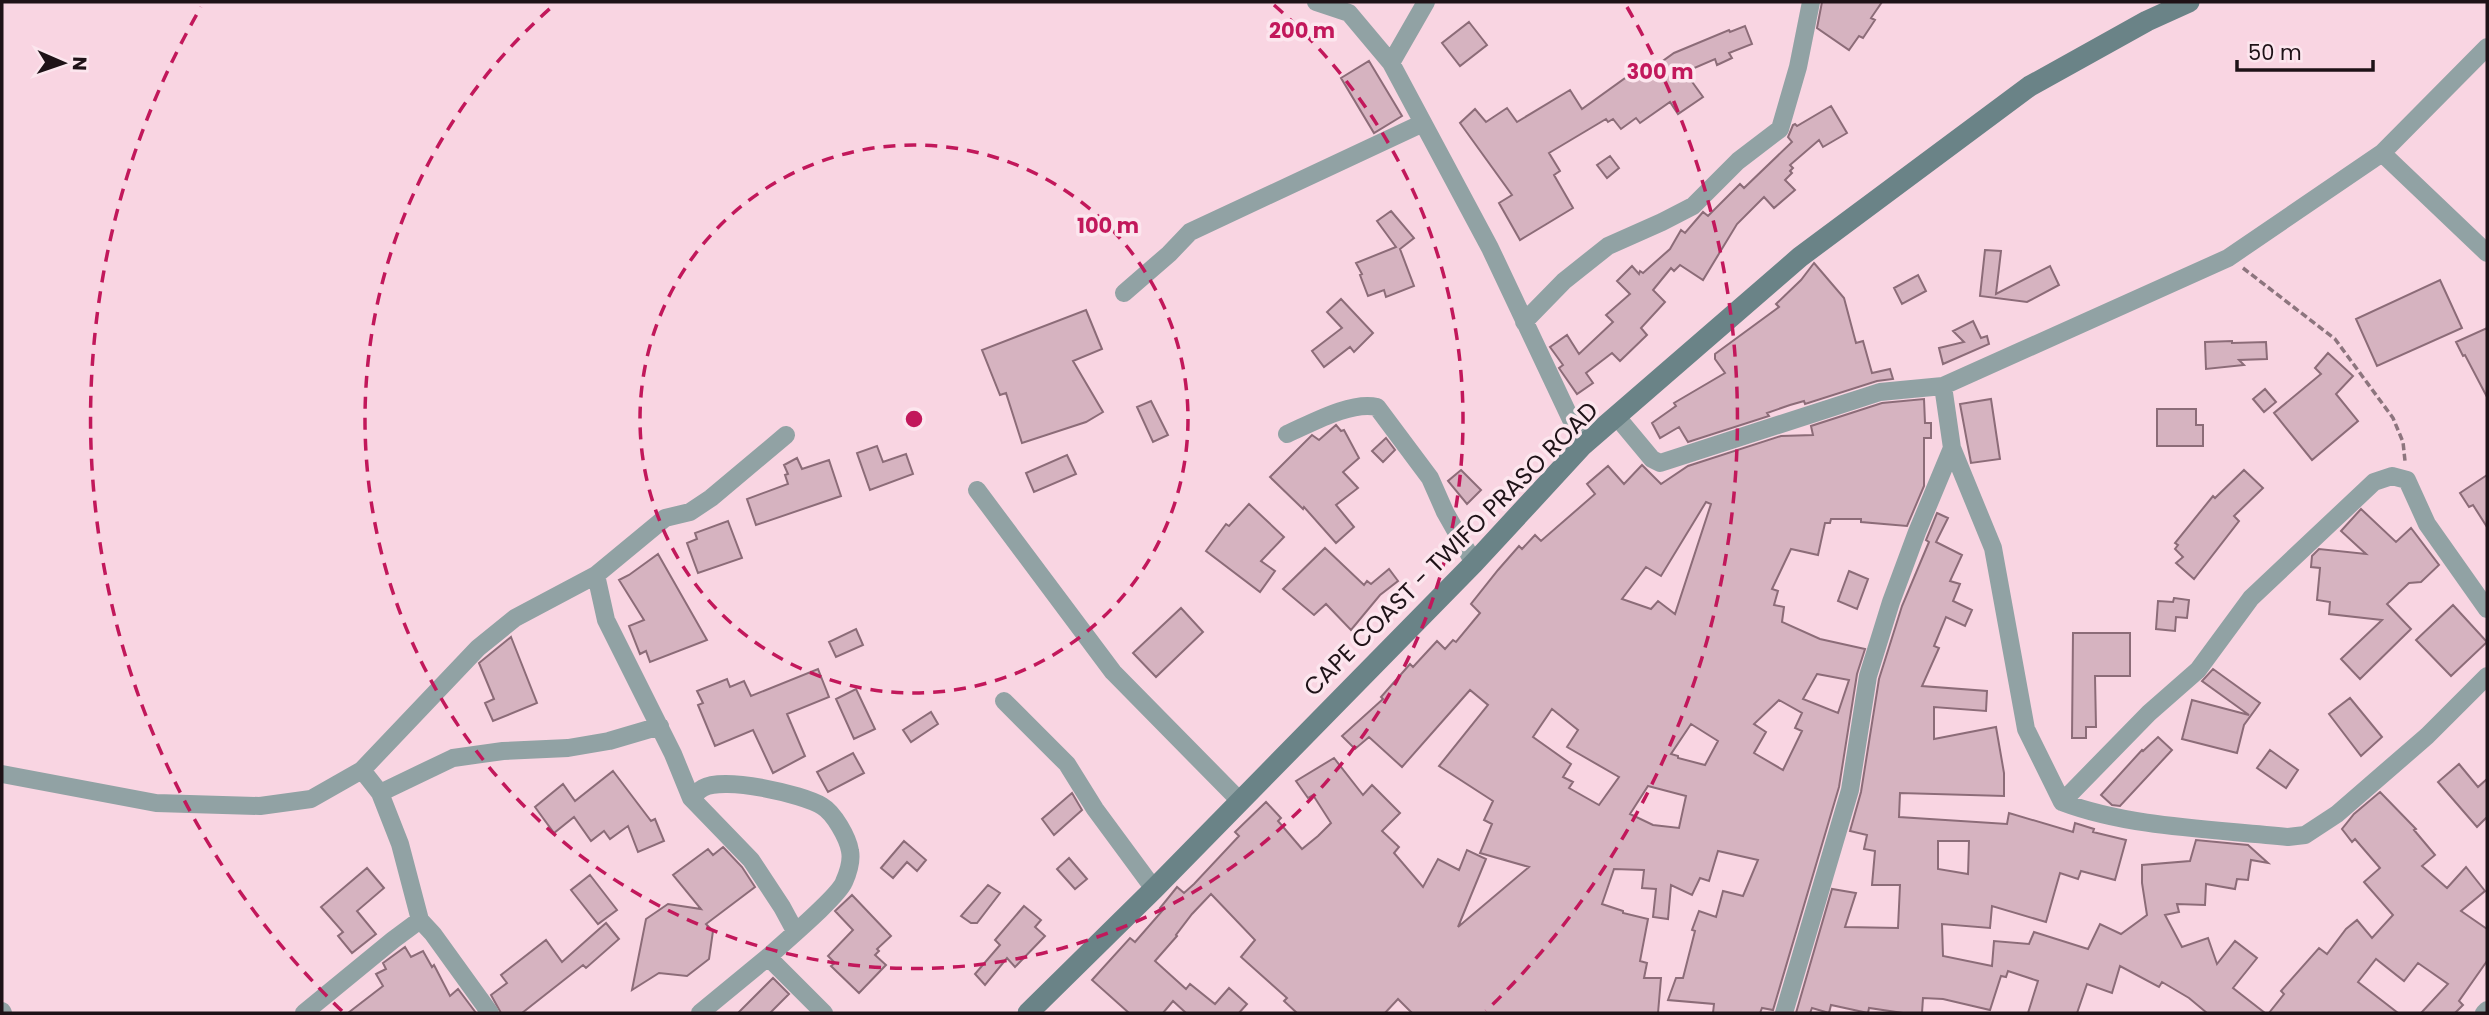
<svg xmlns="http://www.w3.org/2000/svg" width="2489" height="1015" font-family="Poppins,sans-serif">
<rect width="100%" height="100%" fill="#f9d5e2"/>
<path fill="#d6b3c0" stroke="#8c6c78" stroke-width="2" fill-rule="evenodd" d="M1822 2H1882L1871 18 1875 20 1863 38 1859 36 1849 50 1817 28Z
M1469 22 1487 45 1460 66 1442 43Z
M1745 26 1752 44 1729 53 1732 58 1717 65 1715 59 1685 72 1703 97 1678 114 1670 102 1640 123 1636 118 1621 129 1613 119 1608 122 1606 119 1549 153 1560 171 1554 175 1573 208 1520 240 1499 203 1512 195 1460 123 1475 109 1486 122 1507 108 1517 122 1570 90 1582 109 1635 71 1638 75 1641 72 1643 75 1674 53 1729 30 1730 32Z
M1369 61 1402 116 1374 133 1341 78Z
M1831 106 1847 133 1823 147 1819 140 1790 165 1793 168 1790 171 1792 173 1785 180 1795 190 1774 208 1764 197 1737 224 1703 280 1680 265 1674 271 1671 268 1653 290 1665 302 1641 328 1647 335 1620 361 1612 353 1586 373 1593 383 1577 394 1561 371 1559 368 1563 365 1550 347 1567 335 1579 354 1613 322 1606 315 1630 294 1617 281 1632 266 1639 274 1640 271 1643 273 1670 249 1681 230 1685 233 1703 212 1708 216 1740 184 1744 188 1792 142 1788 137 1793 125 1795 124 1797 126Z
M1610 156 1619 168 1607 178 1597 165Z
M1391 211 1414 238 1400 249 1414 286 1386 297 1384 290 1368 296 1360 275 1362 274 1356 263 1396 247 1377 221Z
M1985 250 2001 251 1996 294 2050 266 2059 285 2027 302 1980 296Z
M1814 263 1844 298 1856 343 1863 341 1872 373 1890 369 1893 379 1877 381 1805 404 1804 401 1790 405 1767 413 1769 416 1688 442 1679 427 1660 438 1652 423 1676 406 1674 403 1725 373 1715 359V354L1779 307 1776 304 1801 280Z
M1918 275 1926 291 1902 304 1894 288Z
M2440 280 2462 328 2377 366 2356 319Z
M1341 299 1373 333 1354 352 1350 347 1324 367 1312 351 1342 328 1327 312Z
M1086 310 1102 349 1073 361 1103 412 1086 422 1022 443 1006 393 1000 395 982 350Z
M1973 321 1981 338 1987 336 1989 344 1943 364 1939 348 1964 342 1953 331Z
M2487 328V397L2465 355 2463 356 2456 342Z
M2232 341V343L2266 342 2267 359 2239 360 2244 365 2206 369 2205 342Z
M2328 353 2353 376 2336 394 2358 421 2312 460 2274 413 2321 374 2315 368Z
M2265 389 2276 402 2264 412 2253 399Z
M1924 399 1925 423H1931V438H1924V486L1907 526 1861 522V519H1831L1830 523H1825L1818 555 1791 549 1772 589 1778 591 1774 605 1784 607 1782 622 1820 639 1865 649 1857 674 1839 787 1773 1010 1762 1008 1760 1013H1713L1714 1004 1668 1000 1676 978H1683L1695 931 1692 930 1699 911 1716 917 1723 891 1743 896 1758 860 1718 851 1709 881 1700 878 1692 895 1671 885 1668 919 1653 917 1656 889 1642 888 1644 870 1614 869 1602 904 1623 911V913L1648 919 1640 961 1647 963 1644 978H1661L1658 1013H1412L1398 999 1385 1013H1297L1284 1001 1287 998 1241 957 1255 940 1211 894 1192 914 1176 935 1177 936 1155 961 1186 989 1190 984 1215 1004 1229 988 1247 1004 1239 1013H1186L1173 1001 1163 1013H1129L1092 980 1130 938 1135 942 1163 910 1160 908 1177 887 1184 893 1194 884 1239 836 1235 832 1266 802 1281 818 1278 821 1302 849 1318 836 1331 823 1313 795 1308 798 1296 781 1334 758 1363 795 1372 785 1400 813 1382 831 1399 847 1394 853 1423 887 1438 859 1459 870 1467 850 1486 859 1458 927 1529 867 1480 853 1492 824 1484 820 1493 801 1439 766 1488 705 1470 690 1402 767 1369 737 1355 749 1342 736 1383 699 1381 697 1410 664 1413 667 1437 641 1445 649 1453 640 1456 642 1480 613 1471 604 1498 570 1519 546 1522 549 1535 535 1541 541 1595 494 1587 484 1608 466 1624 484 1642 465 1661 484 1688 466 1781 436 1813 435 1811 426 1882 403ZM1706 502 1711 504 1675 614 1658 601 1651 609 1622 599 1646 567 1661 576ZM1817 674 1849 680 1838 713 1803 699ZM1779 700 1802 713 1795 728 1802 731 1783 770 1754 753 1766 732 1754 724ZM1552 709 1578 730 1567 747 1619 777 1599 805 1569 788 1573 782 1563 777 1571 764 1533 737ZM1691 724 1718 741 1705 765 1678 758V756L1671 754ZM1648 786 1686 796 1679 828 1653 825 1630 814Z
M1991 399 2000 459 1971 463 1960 404Z
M1151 401 1168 435 1153 442 1137 407Z
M2157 409H2196V425H2203V446H2157Z
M1336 425 1341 431 1344 430 1359 458 1343 472 1358 488 1336 505 1354 527 1336 543 1304 507 1303 509 1270 477 1312 435 1319 440Z
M1386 438 1395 450 1383 462 1372 451Z
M877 446 883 462 906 454 913 474 870 490 857 453Z
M1067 455 1076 474 1034 492 1026 473Z
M797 458 802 469 829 460 841 496 756 525 747 499 788 484 785 475 788 474 784 465Z
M1461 470 1481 490 1467 504 1448 481Z
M2244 470 2263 488 2234 516 2239 521 2194 579 2176 563 2183 557 2175 549 2178 545 2175 543 2213 496 2215 498Z
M2487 475V527L2473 505 2469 507 2460 493Z
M1249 504 1284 537 1261 561 1275 571 1260 592 1206 551 1226 524 1229 526Z
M2361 509 2396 542 2411 528 2439 565 2421 582 2409 583 2387 604 2411 629 2360 679 2341 659 2382 620 2329 614 2330 602 2317 600 2320 568 2311 567 2312 556 2319 549 2366 554 2341 531Z
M1937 513 1948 518 1936 542 1962 555 1950 581 1960 584 1953 601 1972 610 1965 626 1946 617 1934 646 1939 648 1922 686 1987 691 1986 711 1934 707V739L1996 727 2004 773V796L1900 793 1899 817 2007 824 2009 813 2073 832 2075 823 2094 829 2093 832 2126 840 2115 880 2081 871 2078 879 2060 873 2046 922 1992 906 1990 928 1942 924 1943 956 1992 966 1994 941 2029 944 2034 932 2088 949 2100 924 2121 934 2147 915 2142 883V865L2190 861 2196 840 2248 845 2268 863 2251 860 2248 880 2237 879 2235 889 2206 884 2205 905 2177 904 2179 912 2165 915 2182 947 2208 938 2217 964 2235 941 2257 958 2233 988 2265 1013H2207L2189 998 2162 982 2159 987 2120 966 2112 993 2087 984 2077 1013H2028L2038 981 2008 971 2006 977 2001 976 1990 1010 1943 999 1923 998 1922 1013H1903L1869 1008 1868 1013 1831 1005 1829 1013 1812 1008 1810 1013H1796L1832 889 1856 893 1845 927 1898 928 1900 885H1872L1875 851 1864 849 1867 835 1850 831 1861 792 1879 679 1902 606 1929 542 1926 540ZM1938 841H1969L1968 874 1938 869Z
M728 521 742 558 698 573 687 543 697 539 695 533Z
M1325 548 1364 585 1367 581 1371 584 1389 569 1398 581 1380 595 1351 630 1326 604 1314 615 1283 589Z
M658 554 707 640 650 662 646 651 640 654 629 626 644 620 619 580 629 575Z
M1849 571 1868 579 1857 609 1838 601Z
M2174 598 2189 600 2187 618 2176 617 2175 631 2156 629 2158 601 2173 602Z
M2453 605 2487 642 2451 676 2416 640Z
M1181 608 1203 632 1156 677 1133 653Z
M856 629 863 645 836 657 829 642Z
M2073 633H2130V676H2095L2096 727H2086V738H2072Z
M511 637 537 703 493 721 485 703 494 699 479 663Z
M818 669 829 697 787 714 805 756 773 773 753 730 715 746 698 705 703 703 697 691 727 679 730 687 744 681 751 696Z
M2213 669 2260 703 2244 725 2237 753 2182 739 2192 700 2249 715 2202 681Z
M856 689 875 729 854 739 836 699Z
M2350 698 2382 737 2361 756 2329 714Z
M931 712 938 724 911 742 903 730Z
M2158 737 2172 750 2120 806 2112 805 2101 795 2142 750 2143 751Z
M2270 750 2298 770 2286 788 2257 768Z
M853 753 864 773 828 792 817 772Z
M2459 764 2478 787 2487 779V817L2477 827 2438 782Z
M613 771 651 821 655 819 664 841 638 852 628 826 610 839 604 831 591 841 574 817 554 833 535 807 563 784 575 801Z
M2380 792 2416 829 2414 830 2435 855 2422 866 2447 888 2466 867 2485 891 2461 911 2487 929V961L2459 1001 2463 1005 2455 1013H2421L2448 984 2418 963 2404 981 2376 959 2358 982 2398 1013H2269L2284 994 2281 991 2319 948 2327 954 2346 929 2357 920 2372 938 2393 915 2364 882 2380 868 2355 839 2352 842 2342 829 2354 814Z
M1072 793 1082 810 1054 835 1042 819Z
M904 841 926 860 917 871 907 862 893 878 881 868Z
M723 847 742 867 755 887 706 924 713 931 709 959 687 976 659 973 632 990 646 919 668 904 701 909 673 875 708 849 713 855Z
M1069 858 1087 879 1075 889 1057 869Z
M367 868 384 888 357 911 376 934 352 953 338 936 343 932 321 907Z
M590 875 617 910 598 924 571 890Z
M988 885 1000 893 977 923H971L961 916Z
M852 895 891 936 877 949 879 951 875 955 886 965 859 993 831 966 835 963 828 956 853 930 835 911Z
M1024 906 1041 920 1035 927 1045 936 1015 967 1007 958 985 985 975 974 1000 945 995 940Z
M606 923 619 939 586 968 583 965 522 1013H501L491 995 507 983 501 975 546 940 562 962Z
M405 947 411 957 423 951 432 967 434 965 450 996 458 989 476 1013H348L383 986 376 974 386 969 383 963Z
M773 978 789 994 770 1013H738Z"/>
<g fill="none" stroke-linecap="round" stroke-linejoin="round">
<path stroke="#8d757e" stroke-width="3.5" stroke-dasharray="7 3.5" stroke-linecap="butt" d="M2243 268 2335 339 2393 418 2403 442 2405 461"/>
<path stroke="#91a2a4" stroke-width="18" d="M1316 2 1349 13 1391 63 1490 248 1583 445
M1391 63 1426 2
M2382 153 2487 47
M1124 293 1169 254 1190 232 1423 123
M1524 322 1564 281 1608 246 1662 222 1693 206 1738 161 1780 129 1798 67 1811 2
M1943 386 1952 448 1993 548 2026 729 2062 802C2131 828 2215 829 2288 837L2305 835 2337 814 2427 736 2487 676
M1617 417 1652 459 1660 463 1880 392 1943 386 2228 258 2382 153 2487 253
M1287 434C1312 423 1351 401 1377 407L1430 478 1445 512 1474 563
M977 490 1113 672 1240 801
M596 575 606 620 673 754 691 798 751 860 782 907 795 931
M1004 701 1067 764 1095 809 1154 889
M362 770 380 793 400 844 420 920
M2 774 156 803 260 806 311 799 362 770 478 648 515 618 596 575 665 518 690 512 711 498 786 435
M380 793 453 758 503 751 568 748 609 741 660 726
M691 798C695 795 699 790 703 788 724 776 802 794 822 806 834 813 848 838 850 851 852 861 848 873 844 882 838 897 783 943 768 957
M2062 802 2149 713 2198 670 2251 598 2374 482 2392 476 2407 480 2427 524 2487 609
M2 1011 3 1013
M304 1013 393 940 420 920 433 934 490 1013
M700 1013 768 957 824 1013
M1784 1013 1850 790 1868 676 1891 602 1917 532 1952 448
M2484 1013 2487 1010"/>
<path stroke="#6a8387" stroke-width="21" d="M1028 1013 1154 889 1474 563 1583 445 1800 257 2030 86 2147 21 2189 2"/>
</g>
<g fill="none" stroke="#c2185b" stroke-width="3.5" stroke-dasharray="12 9">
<circle cx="914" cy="419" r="274"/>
<path d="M1274 5A549 549 0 1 1 554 5"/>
<path d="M342 1011A823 823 0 0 1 201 7M1627 7A823 823 0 0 1 1486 1011"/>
</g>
<g text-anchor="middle" stroke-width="7" stroke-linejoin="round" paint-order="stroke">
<g font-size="24" fill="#1e1217" stroke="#fce6ee">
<text transform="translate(1451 549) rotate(-45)" y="8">CAPE COAST - TWIFO PRASO ROAD</text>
</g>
</g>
<circle cx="914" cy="419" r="10" fill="#c2185b" stroke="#fce6ee" stroke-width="3.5"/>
<g font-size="21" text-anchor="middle" font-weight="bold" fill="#c2185b" stroke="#fce6ee" stroke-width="7" stroke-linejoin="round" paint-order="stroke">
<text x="1302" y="38">200 m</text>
<text x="1660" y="79">300 m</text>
<text x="1108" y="233">100 m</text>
</g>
<rect width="2489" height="1015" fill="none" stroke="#1e1217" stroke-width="7"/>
<g transform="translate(63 63) rotate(92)" stroke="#fce6ee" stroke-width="5" paint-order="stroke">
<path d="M0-5L12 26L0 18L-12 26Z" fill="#1e1217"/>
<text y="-10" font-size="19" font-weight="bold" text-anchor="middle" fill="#1e1217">N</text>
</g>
<path d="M2237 60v10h136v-10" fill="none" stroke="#1e1217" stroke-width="3.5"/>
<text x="2248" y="60" font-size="21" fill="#1e1217" stroke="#fce6ee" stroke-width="5" paint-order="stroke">50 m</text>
</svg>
